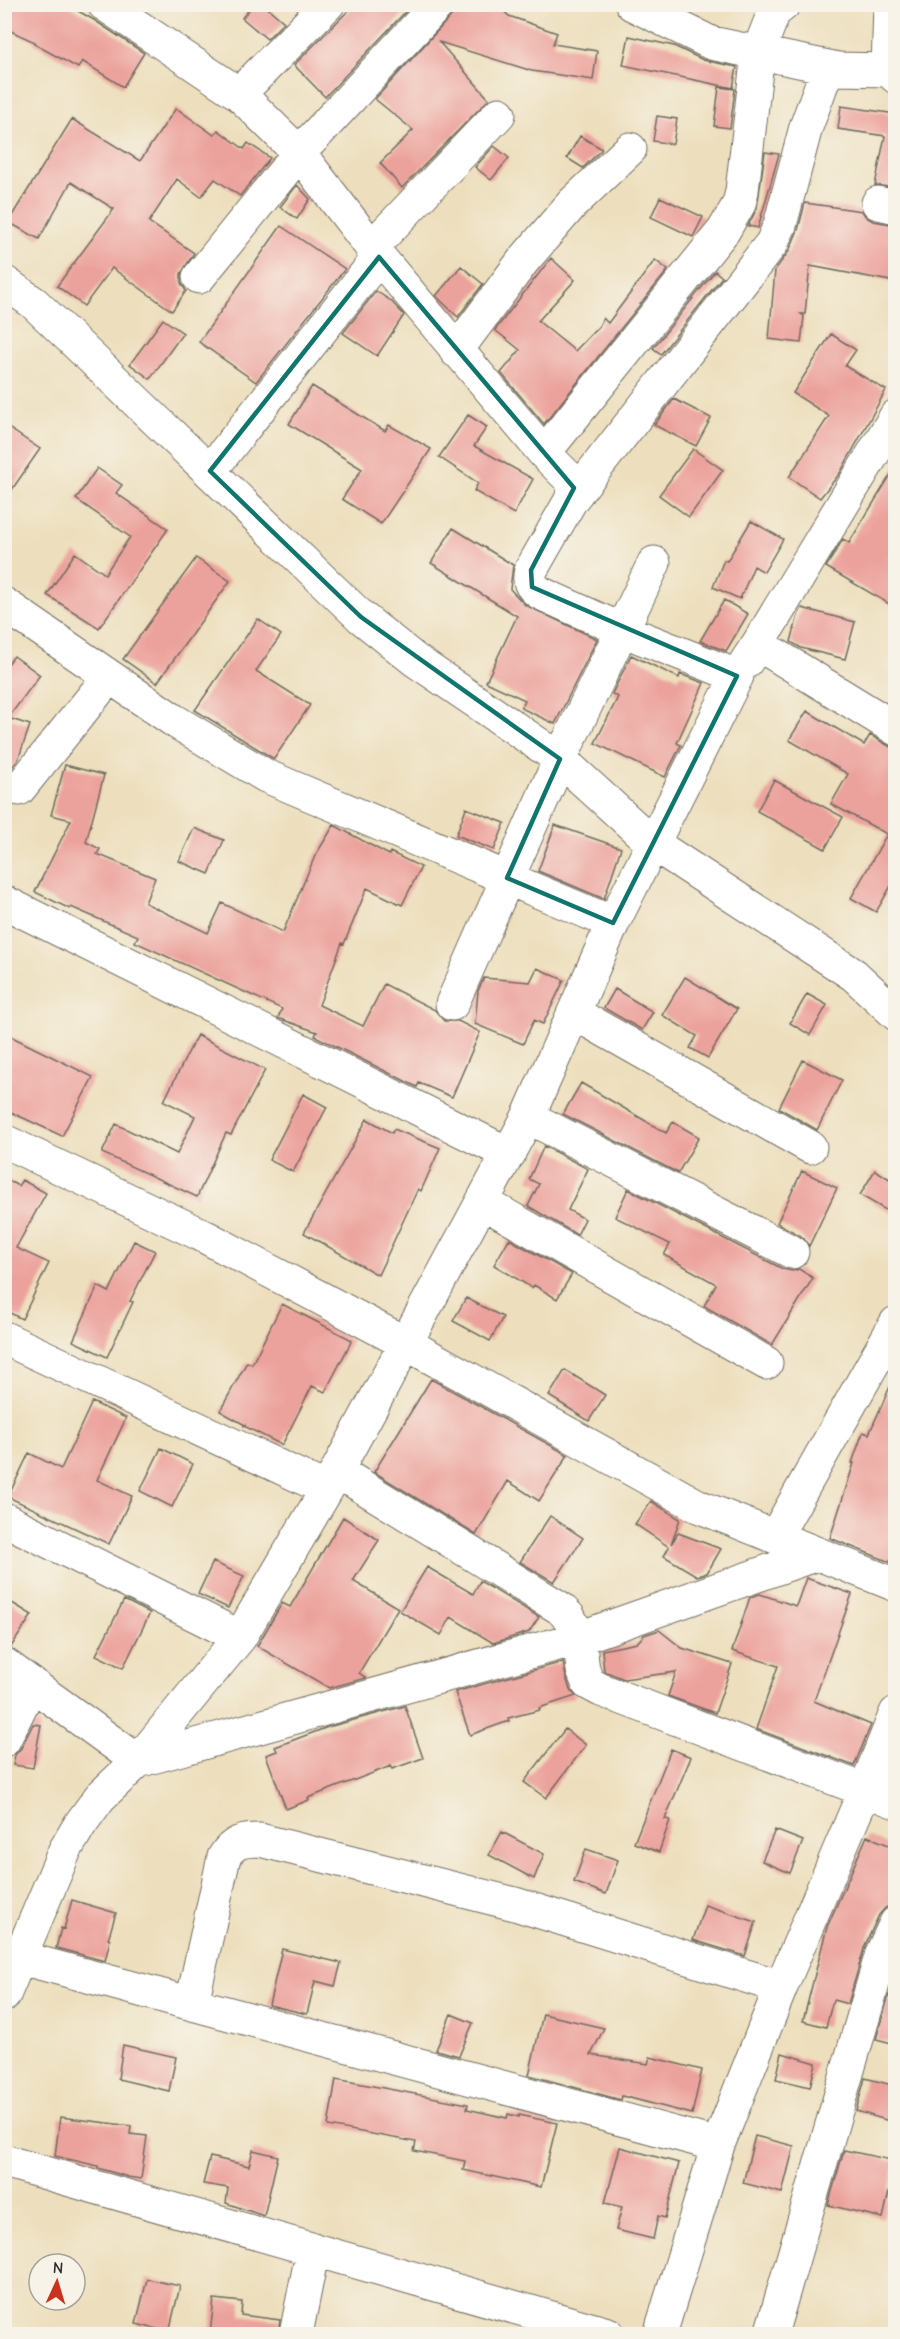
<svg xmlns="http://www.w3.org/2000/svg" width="900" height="2339" font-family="'Comic Neue',sans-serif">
<rect width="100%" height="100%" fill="#f7f3e8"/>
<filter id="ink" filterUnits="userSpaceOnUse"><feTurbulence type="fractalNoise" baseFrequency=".0167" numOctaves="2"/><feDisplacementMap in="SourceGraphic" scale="12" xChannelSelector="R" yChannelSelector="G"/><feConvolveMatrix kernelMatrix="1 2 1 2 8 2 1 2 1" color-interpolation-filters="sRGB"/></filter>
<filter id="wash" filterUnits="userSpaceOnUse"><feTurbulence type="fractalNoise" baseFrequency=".008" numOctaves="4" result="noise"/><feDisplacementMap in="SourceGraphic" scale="24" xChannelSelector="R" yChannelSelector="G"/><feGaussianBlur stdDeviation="1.35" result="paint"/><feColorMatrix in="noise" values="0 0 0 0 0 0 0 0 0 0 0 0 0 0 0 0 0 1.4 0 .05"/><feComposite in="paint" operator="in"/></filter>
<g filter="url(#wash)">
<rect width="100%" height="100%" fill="#eddfbd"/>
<g id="blocks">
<path fill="#eca29c" d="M4 4H66L94 20 144 53 123 87 82 61 78 68 34 44 35 42 4 28Z
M254 4H263L284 22 267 39 242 18Z
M355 4H402L407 10 325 97 294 65Z
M462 4H496L509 16 557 33 553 44 597 51 593 80 532 71 439 42 489 99 402 188 380 163 413 130 375 99Z
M629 36 674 46 703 60 737 67 733 88 623 65Z
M719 87 735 89 730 128 714 126Z
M841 106 896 114V188L875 185 885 136 838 129Z
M176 108 214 135 218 130 244 149 248 143 270 158 240 196 215 179 201 197 177 179 149 222 194 253 181 274V283L186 291 172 311 112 268 84 306 57 286 114 209 71 182 39 239 8 222 72 119 140 161Z
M657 116 677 119 673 144 653 141Z
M580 136 602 149 583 168 567 158Z
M494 146 509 158 491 180 475 167Z
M765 152 779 154 758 228 748 226 757 208Z
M297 185 310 199 297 219 280 207Z
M660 197 703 217 693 237 651 217Z
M805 203 862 211 866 217 873 221 896 225V282L810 266 805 314H801L804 316 801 343 769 339 775 270 789 251 798 230Z
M281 226 345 269 256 382 199 342Z
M551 258 575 280 538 321 575 351 599 326 603 318 608 323 655 260 668 270 544 424 501 373 520 350 495 330Z
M461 266 483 284 458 317 436 296Z
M715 271 722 277 661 354 653 348Z
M376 291 391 301 404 315 377 356 343 333Z
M163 319 183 333 150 379 130 364Z
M831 334 856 350 845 366 886 390 840 473 820 498 789 477 829 416 793 393Z
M312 386 385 431 389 425 431 449 381 524 342 499 362 469 289 424Z
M674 399 711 418 696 446 654 425Z
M468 415 487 427 474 446 533 479 514 514 474 491 478 483 439 457Z
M4 425 40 449 4 501Z
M693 449 723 470 689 517 659 495Z
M896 466V608L826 567 843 539 849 543Z
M97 468 122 485 116 493 168 529 99 628 47 595 75 553 105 574 130 537 76 499Z
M751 521 783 539 764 572 754 566 740 599 713 587 724 560 727 561Z
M453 528 513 565 510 589 525 605 597 639 555 724 521 708 525 700 486 682 517 616 431 563Z
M196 558 230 581 157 683 123 659Z
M724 600 748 614 726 651 700 641Z
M802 608 855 622 845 659 801 648 791 642 798 615Z
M258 619 281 635 256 671 310 705 274 759 195 710Z
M631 655 679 678 680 674 704 683 677 743 681 745 665 777 595 743 618 697 612 694Z
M14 656 40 675 8 718 30 725 18 760 4 777V669Z
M807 711 864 745 870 735 896 750V877L876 912 851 898 887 834 831 804 848 774 789 740Z
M65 765 104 775 86 842 100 849 97 854 155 878 145 903 208 933 222 903 283 932 315 856 334 825 389 855 390 852 421 867 402 905 367 888 344 944 342 943 319 1005 363 1026 384 984 435 1010 444 1021H458L480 1032 452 1097 419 1083 417 1087 315 1036 317 1032 278 1018 282 1009 135 942 138 936 71 907 70 909 35 892 71 820 51 815Z
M774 780 843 817 825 849 757 811Z
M466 808 505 823 494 850 456 835Z
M555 825 621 848 604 899 538 871Z
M194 828 224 840 209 874 179 861Z
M537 968 564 980 543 1024 534 1020 523 1044 475 1024 478 991 484 978 530 982Z
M685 977 737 1009 708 1058 690 1048 697 1036 662 1015Z
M615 989 653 1012 642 1030 604 1008Z
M807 994 827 1005 810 1035 790 1023Z
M4 1033 93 1077 62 1136 4 1109Z
M197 1035 265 1070 231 1135 226 1133 197 1197 102 1153 116 1124 177 1154 195 1116 164 1101Z
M803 1060 842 1080 817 1130 779 1108Z
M581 1083 666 1133 673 1122 699 1137 678 1173 563 1114Z
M303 1094 327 1107 293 1172 269 1160Z
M367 1119 392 1133 394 1129 440 1148 421 1191 418 1189 378 1275 304 1233Z
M544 1146 588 1169 568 1210 585 1219 577 1235 528 1206 539 1184 529 1179Z
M875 1170 896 1183V1216L860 1195Z
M802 1171 837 1188 809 1246 801 1236 777 1223Z
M4 1178 18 1186 22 1180 46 1193 16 1248 49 1263 22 1319 4 1310Z
M628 1189 783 1269 792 1271 799 1269 813 1278 772 1345 704 1306 716 1284 664 1255 670 1244 615 1217Z
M509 1239 572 1274 557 1299 534 1285 532 1288 494 1265Z
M134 1241 155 1251 130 1301 133 1302 107 1357 73 1341 98 1286 109 1292Z
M466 1298 503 1317 490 1341 453 1321Z
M282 1304 352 1340 325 1392 312 1386 282 1445 244 1426 245 1425 220 1411 247 1362 252 1364Z
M565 1370 605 1395 589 1421 549 1396Z
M896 1373V1546L890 1562 830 1538 854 1463H852L863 1432 869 1434Z
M431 1379 568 1455 539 1501 508 1481 476 1535 374 1472Z
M92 1402 126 1418 97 1480 132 1496 109 1544 8 1497 29 1453 61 1469Z
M161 1448 193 1464 172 1507 140 1491Z
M651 1501 680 1519 671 1544 678 1533 721 1549 707 1573 697 1576 664 1556 669 1547 635 1524Z
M550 1516 583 1538 554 1582 520 1562Z
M343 1517 379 1540 353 1581 398 1608 359 1673 366 1678 329 1688 257 1646 282 1603 290 1607Z
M213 1562 244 1576 228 1608 198 1594Z
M427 1567 473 1594 480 1581 539 1617 529 1632 493 1643 451 1617 441 1635 400 1611Z
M806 1578 852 1594 814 1701 871 1725 854 1766 756 1729 778 1666 732 1651 750 1597 760 1594 796 1606Z
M4 1598 32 1615 11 1647 4 1646Z
M124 1600 150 1613 123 1668 96 1655Z
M659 1630 682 1648 732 1664 715 1713 668 1696 676 1672 624 1679 604 1671 602 1650 637 1643 644 1635Z
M563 1662 566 1677 570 1690 576 1696 539 1708 540 1710 508 1718 509 1721 470 1735 455 1692Z
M405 1706 423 1758 392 1769 391 1766 308 1798 309 1800 286 1809 266 1755 277 1751 275 1747 328 1727Z
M33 1724 41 1725 33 1768 13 1765 15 1755 21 1748Z
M565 1729 586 1745 546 1798 524 1782Z
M671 1749 691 1757 665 1819 670 1820 659 1852 634 1843Z
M775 1830 803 1841 790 1873 762 1861Z
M502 1832 544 1854 534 1879 489 1855Z
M867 1836 896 1848V1896L891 1905 885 1908 879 1915 865 1945 848 2004 833 2000 826 2027 803 2021 827 1927Z
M586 1849 618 1860 606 1894 574 1882Z
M72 1900 116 1913 108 1939 110 1940 105 1961 56 1948 61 1928 64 1929Z
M705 1905 756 1922 745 1956 693 1940Z
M282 1949 341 1963 335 1986 315 1981 307 2014 269 2005Z
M889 1995 896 1997V2044L876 2039Z
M451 2014 473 2023 459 2056 436 2050Z
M543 2014 604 2028 591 2055 648 2064 650 2057 702 2070 692 2114 622 2096 621 2100 529 2075Z
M123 2045 176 2057 169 2091 118 2079Z
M782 2053 816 2063 810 2087 776 2079Z
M865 2078 896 2086V2123L856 2111Z
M336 2079 468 2104 467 2109 507 2118 508 2114 519 2117V2115L557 2123 541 2187 463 2170 465 2161 414 2151 416 2142 328 2126Z
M60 2117 131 2126 130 2134 147 2136 141 2179 128 2177 98 2168V2166L55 2156Z
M755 2136 794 2146 782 2193 743 2183Z
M620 2147 679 2163 665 2218 658 2216 653 2239 616 2230 622 2207 605 2203Z
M253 2150 278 2156 264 2216 226 2203 228 2188 203 2184 210 2157 249 2166Z
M844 2150 896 2161 883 2218 828 2205Z
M147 2279 180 2286 169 2332 136 2324Z
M214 2299 242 2302 241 2315 280 2320 278 2334H210Z"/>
</g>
</g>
<g filter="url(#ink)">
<use href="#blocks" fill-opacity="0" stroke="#6f6a5e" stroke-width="1.5"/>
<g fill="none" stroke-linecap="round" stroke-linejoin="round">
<defs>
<path id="minor" d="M632 4 711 43 838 69 888 70 896 77
M888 70 890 4
M239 94 328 4
M878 203 896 207
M371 248 499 114
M199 277 299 153 438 4
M4 282 34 303 361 617 415 660 560 759 652 843 854 975 896 1014
M456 351 523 261 572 204 630 149
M544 453 724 230 739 204 742 191 758 53 774 12 784 4
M210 471 379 257
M571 500 772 243 780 225 806 127 828 67
M4 604 173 720 266 776 613 923
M758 644 896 416
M746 662 758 644 896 729
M19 789 109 677
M4 902 509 1154
M452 1004 560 759 654 563
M574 1013 810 1147
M528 1117 792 1252
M4 1141 200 1234 407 1344 698 1506 896 1585
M482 1202 766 1363
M4 1338 327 1489
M337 1471 560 1608 569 1617 579 1638 583 1670 588 1683 601 1690 896 1802
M4 1519 240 1637
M775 1537 896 1323
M4 1664 138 1761 579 1638 817 1554
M4 1740 31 1685
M21 1958 718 2145
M4 1995 65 1850 81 1823 100 1797 138 1761 240 1637 327 1489 528 1117 613 923 737 676 622 630 540 593C530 586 528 581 531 570L571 500 574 488 569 478 544 453 379 257 299 153 239 94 104 4
M192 2003 224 1857C233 1842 242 1840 260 1840L515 1904 781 1987
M4 2161 608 2334
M296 2334 313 2249
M660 2334 718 2145 781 1987 865 1790 896 1713
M771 2334 882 1953 896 1923"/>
</defs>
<use href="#minor" stroke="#6f6a5e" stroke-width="35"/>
<use href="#minor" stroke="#fff" stroke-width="33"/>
</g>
</g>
<path fill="none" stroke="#0f766e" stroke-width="4.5" stroke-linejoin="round" d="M379 257 574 488 531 570 532 587 737 676 613 923 507 878 560 759 361 617 210 471Z"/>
<rect width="900" height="2339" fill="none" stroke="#f7f3e8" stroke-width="24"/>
<g transform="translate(57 2282) rotate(4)"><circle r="28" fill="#f7f3e8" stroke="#a5a39c" stroke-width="1.5"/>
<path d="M0-4.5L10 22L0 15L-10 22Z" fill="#c8321e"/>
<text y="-9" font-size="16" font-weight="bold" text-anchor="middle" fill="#2b2b2b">N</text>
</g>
</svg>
